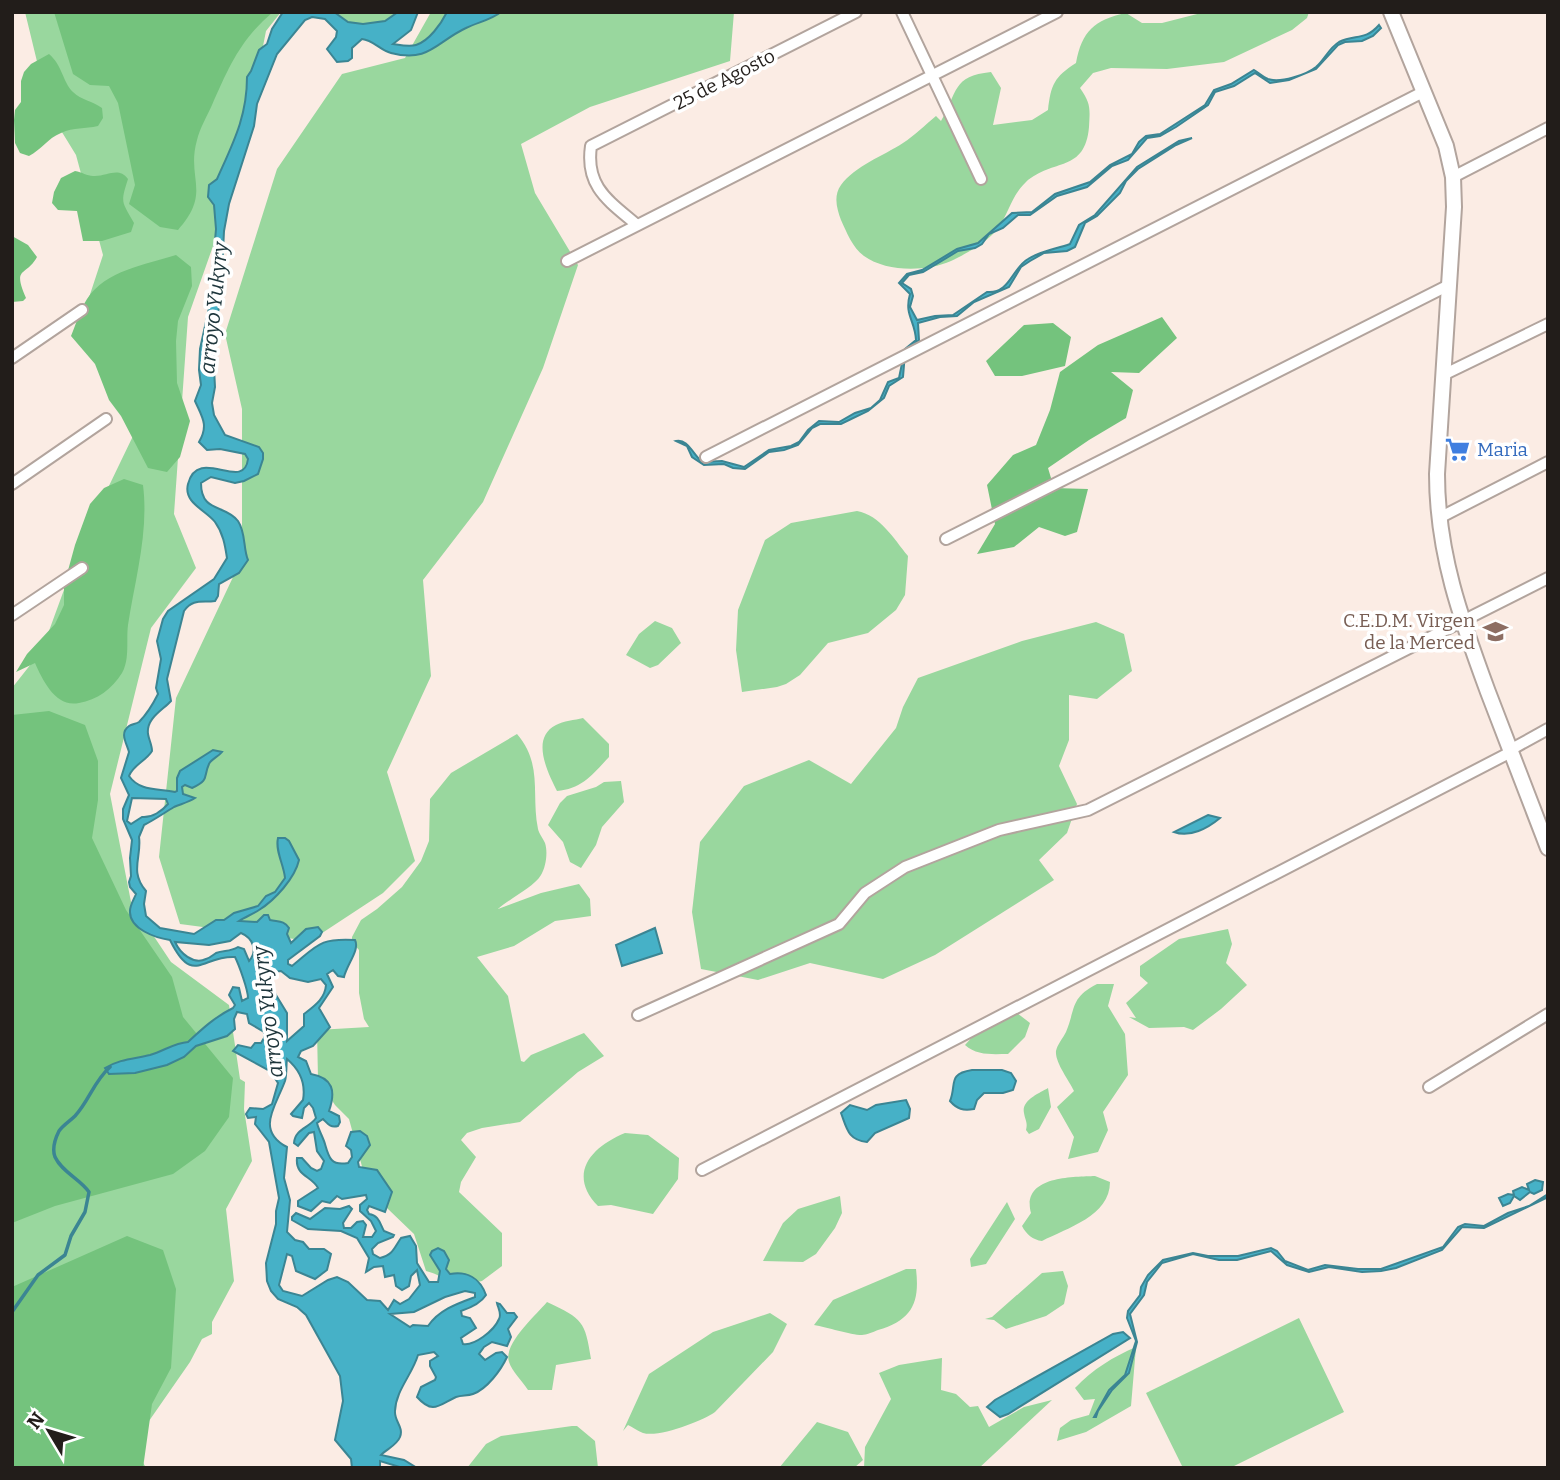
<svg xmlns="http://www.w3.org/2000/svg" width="1560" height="1480" font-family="Bitter,serif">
<rect width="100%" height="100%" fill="#fbece4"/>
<path fill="#99d79e" d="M25 12H281L266 31 237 178 188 317 174 514 196 568 151 628 110 794 131 902 171 962 229 1005 240 1079 245 1082 244 1109 252 1161 226 1209 234 1281 212 1322V1334L202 1339 190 1362 133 1444 146 1468H12V688L42 650 80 546 133 436 116 390 77 334 103 255 76 155 49 111Z
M332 12H396L397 21 355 26Z
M431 12H734L730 61 590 107 521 144 535 193 578 265 543 368 483 502 423 580 431 676 387 772 415 861 383 893 310 941 180 924 159 857 176 698 242 558V409L225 334 277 169 342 74 405 58Z
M1205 12H1309L1307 18 1292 30 1224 62 1167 69 1111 68 1093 73 1080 88C1091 104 1090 108 1089 127 1085 173 1053 158 1026 182 1012 195 1009 212 999 227 989 241 966 254 951 261 926 272 886 272 864 256 852 247 847 233 841 220 837 209 833 196 841 185 855 166 883 156 903 143 914 136 925 125 936 116L941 121C958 92 952 76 991 72L1001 88 993 125 1032 120 1048 110C1051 85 1054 77 1076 63 1082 31 1094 20 1126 13L1142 23H1162Z
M857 511C880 515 894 539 908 556L905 595 896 610 868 633 828 643 800 675 786 684 777 687 742 692 736 650 738 610 765 540 791 523Z
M655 621 672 628 681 643 658 665 650 668 626 655 639 634Z
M1096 622 1124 634 1132 671 1097 699 1069 695V740L1059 766 1077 804 1067 833 1039 860 1054 880 935 955 883 979 810 963 758 980 701 969 692 912 700 842 744 786 809 760 851 784 896 728 903 707 918 678 1022 641Z
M583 718 609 744V757C593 774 582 789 557 791 548 773 530 738 556 725 563 721 575 720 583 718Z
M517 734C543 764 531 794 538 829 539 834 543 838 545 843 548 852 546 867 541 875 534 887 509 899 498 909L541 893 579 884 590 899 591 916 555 921 514 946 477 957 508 996 521 1061 524 1062 531 1055 584 1033 604 1056 578 1072 520 1122 482 1128 467 1133 461 1140 476 1157 461 1182 459 1192 502 1233V1266L482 1281 451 1288C444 1278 438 1274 426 1271L414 1234 388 1209 366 1181 349 1119 335 1105 318 1079 317 1030 369 1027 364 1019 359 993V950L352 942V937L361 920 377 909 402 887 421 861 429 841 430 799 451 773Z
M621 781 624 802 602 827 596 845 581 868 570 862 563 842 548 825 560 803 567 796 596 787 604 782Z
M1228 929 1232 944 1226 963 1247 985 1221 1009 1193 1030 1184 1027 1149 1028 1129 1017 1136 1018 1126 1003 1148 983 1140 976V966L1179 939Z
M1097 984H1114L1108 1006 1125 1034 1128 1075 1103 1112 1108 1130 1098 1152 1068 1159 1074 1137 1057 1107 1074 1091C1069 1080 1055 1063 1056 1051 1057 1045 1063 1038 1066 1032 1076 1008 1070 998 1097 984Z
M1017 1013 1030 1023 1025 1037 1008 1054C993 1054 977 1056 965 1045L974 1035Z
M1048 1088 1051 1107 1039 1129 1029 1134 1026 1130C1028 1122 1025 1120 1024 1113 1021 1100 1040 1093 1048 1088Z
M625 1133 648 1135 679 1158 678 1179 653 1214 611 1205 598 1206C567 1174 591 1147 625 1133Z
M1095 1176 1110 1182C1110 1216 1067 1228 1042 1241 1033 1240 1026 1234 1022 1226L1031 1213C1021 1176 1072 1177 1095 1176Z
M840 1196 842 1213 835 1228 816 1254 803 1262 763 1261 783 1223 798 1209Z
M1007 1202 1015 1219 986 1264 971 1267 970 1259Z
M906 1269H916C920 1303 912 1320 878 1330 873 1332 866 1335 862 1335 850 1335 827 1327 814 1325L833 1300Z
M1063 1271 1068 1286 1064 1304 1046 1316 1006 1329 994 1320 985 1319 992 1317 1042 1273Z
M547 1302C583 1319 585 1321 591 1359L556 1365 552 1390H528C522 1381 512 1371 509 1362 503 1344 536 1315 547 1302Z
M770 1313 787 1324 773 1352 715 1412C704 1420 660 1438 643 1433 638 1431 632 1427 628 1425L623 1431 649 1374 713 1332Z
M1299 1318 1344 1412 1230 1468H1183L1146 1393Z
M1136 1347 1131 1406 1086 1432 1057 1441 1060 1428 1071 1420 1089 1415 1095 1399 1084 1400 1075 1388C1093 1369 1113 1357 1136 1347Z
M942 1358 941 1390 956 1394 970 1407 978 1406 989 1427 1024 1407 1052 1400 979 1468H864L865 1447 891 1399 879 1373 899 1365Z
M817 1422 848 1432 863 1460 854 1468H779Z
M572 1426H577L595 1441 598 1468H467L486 1444 501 1436Z"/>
<path fill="#74c37d" d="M54 12H273C240 40 229 67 212 105 207 116 200 128 197 140 186 179 212 192 178 230L160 227 129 204 135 185 118 103 109 86 90 85 73 74Z
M49 54C63 66 62 81 73 92 81 100 93 101 102 108L103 118 98 126C85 129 74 127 61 133 48 138 41 150 29 156L20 153 15 143 14 120 15 110 21 102V81L24 72 31 64Z
M75 171C82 172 87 176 93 176 107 177 118 166 128 179 120 204 122 201 134 223L131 232 102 241H83L77 211 58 210 52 203 54 192 61 178Z
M12 236 28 245 37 257C26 277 12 266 26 298L23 301 12 302Z
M176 255 191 267 192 286 178 321 176 341 177 383 190 421 180 457 167 472 148 468 121 416 109 400 95 364 71 336C76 324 80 310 87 299 106 270 145 265 176 255Z
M1162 317 1177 338 1139 373 1111 372 1133 390 1126 418 1089 440 1048 468 1054 488 1088 489 1077 532 1065 536 1039 527 1014 547 977 554 995 524 987 485 1013 455 1036 445 1050 410 1060 372 1098 345Z
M1053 323 1071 337 1065 366 1022 376H995L986 361 1024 325Z
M124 479 143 485C149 532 135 579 128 625 126 640 130 659 122 673 112 689 97 700 79 703 56 708 43 681 35 663L16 672 27 654 55 624 64 605V585L75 545 90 504 104 488Z
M49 711 85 725 98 761V800L92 838 126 910 172 977 183 1017 233 1078 229 1117 205 1151 173 1174 55 1206 12 1223V715Z
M127 1236 163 1250 176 1289 171 1368 152 1404 143 1468H12V1287Z"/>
<path fill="#46b1c7" stroke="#3b8593" stroke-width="2" fill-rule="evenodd" d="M283 12H334L348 22 363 24 385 21 398 12H418L411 30 393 44C400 45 409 47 416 45 429 41 441 24 447 12H501C491 20 478 22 466 28 436 42 429 63 391 53 380 50 373 40 362 39L352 48V58L348 61 337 62 327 49 336 37 337 31 325 19 312 17 305 20 277 54 257 104 254 126 229 204 224 231 221 292 213 349 215 387 212 403 214 415 225 435 259 447 263 453V459L258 474 244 481 235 483 211 477 201 483C201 513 225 504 238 521 246 533 243 548 248 560L239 573 219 584 218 596 215 601C203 603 193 598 184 611L167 679 171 701C163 710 146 718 148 734 149 740 152 745 152 751 146 761 133 765 129 776 140 792 159 788 175 792L177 791V778L180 771 213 750 222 752C218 757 211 759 209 764 203 777 210 780 192 788L185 785 182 787 183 794 195 798C189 802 181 804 174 807 164 813 154 820 144 825L139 837C142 857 129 871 146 891L144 904 146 916 160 928 194 934 216 920H224L234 913 258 906 266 896 275 892 285 878C284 865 275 851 278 838H285L289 841 299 860C295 878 275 900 259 910 253 914 245 917 239 921L257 922 264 915H268L270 920C278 922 284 920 289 928L287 934 291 943 306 929 318 927 322 932 320 936 288 960V964L292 966C318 945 319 938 355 940 360 950 347 964 344 977L338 976 333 970 327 974 333 987 319 1008 330 1027 313 1046 301 1051 298 1057 306 1061 311 1074C333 1078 336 1091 329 1111L339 1116 340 1122 338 1126C330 1128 328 1124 323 1119L317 1123C319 1131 323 1137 325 1144 329 1158 331 1166 348 1163L352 1157 351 1150 346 1146 351 1132 360 1131 367 1136 370 1145 358 1162 359 1167 377 1170 392 1192 385 1212 369 1206 367 1210 369 1214C379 1215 380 1224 384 1231L394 1235 393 1237 378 1243 372 1249 373 1254 380 1258C393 1255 394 1248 401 1238L410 1236 416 1246 417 1263 429 1282H438L440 1271 430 1255 432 1251 438 1248 444 1251 449 1260 446 1269 450 1274C467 1271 480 1278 486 1295 481 1303 470 1308 461 1311L462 1316 470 1318 476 1328 461 1338 463 1344C474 1346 494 1331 499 1319 502 1314 498 1308 497 1303L500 1304 507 1313H514L517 1317 508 1329 511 1337 507 1346 492 1342 484 1347 479 1354 485 1360 496 1353 502 1352 507 1357C501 1370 487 1389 473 1394 467 1396 462 1395 456 1397 439 1405 433 1415 417 1397L421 1387 435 1380 436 1377 430 1366V1361L438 1356 434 1352 418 1355C412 1375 396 1390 395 1411 394 1421 404 1427 400 1437 397 1445 387 1449 381 1455L404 1460 417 1468H403L380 1461V1468H352L351 1459 335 1440 343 1401 340 1376 306 1315 297 1307 278 1299 271 1291 267 1281 266 1263 276 1224V1211L279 1198 269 1142 255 1124 256 1117 248 1118 246 1114 250 1108 263 1109 272 1104 278 1083 270 1071 233 1051 238 1045 251 1048 255 1043H261L264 1038V1032L249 1023 247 1014 237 1012 234 1019 235 1029 227 1036 196 1046 184 1057 167 1065 135 1073 109 1074 105 1068C120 1059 133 1059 150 1055 164 1051 174 1043 188 1042 203 1028 215 1017 233 1008L235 1005 229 995 233 987 239 988 242 1001 248 998C248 990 239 965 235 957 202 955 193 987 170 940 156 938 129 929 130 911 130 905 134 899 136 894L130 887 129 882 131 876 130 858 132 840 123 819V809L129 795 121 778 129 752C127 744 119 733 129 726 132 724 136 724 139 722 147 714 153 704 158 694L156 688 161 659 157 641 163 619 168 611 214 579 227 558C225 545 223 533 215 522 206 510 183 503 188 484 198 445 244 493 248 459L245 454 220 449 207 450 199 442C209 425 202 417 195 401L201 385 199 370 200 349 209 308 216 229 214 205 208 197 209 185 217 179C233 143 247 117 247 77L251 71 259 50 267 44 272 29ZM132 798 166 799 168 804C162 811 152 818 142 817L131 824 127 821ZM241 933C253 938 258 951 249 961L244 949 238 947C230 952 224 950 216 953 213 955 210 958 206 959 193 965 180 953 175 942L209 945 230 941ZM281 971 290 978 308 982 321 979 326 985C325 999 314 1006 304 1014V1026L287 1041V1013L268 982 269 972ZM287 1059C300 1070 306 1083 303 1100L291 1114 293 1116 302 1118 304 1108 309 1103 313 1108 316 1118C309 1128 295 1129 294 1143L298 1146 309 1133 314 1132 317 1151 324 1161 321 1169 317 1171 311 1168 302 1158H297C295 1176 312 1176 318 1188L298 1201V1206L311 1211 322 1201 330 1203 337 1196 342 1199 366 1195 367 1199 360 1205V1211L371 1221 376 1231 372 1237H363L366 1225 363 1221 357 1222 351 1228H344L343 1223 352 1209 349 1206 340 1209 325 1208 310 1219 296 1213 292 1217V1220L308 1229 341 1231 357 1238 369 1258 366 1272 374 1267 383 1266 385 1277 394 1275 396 1286 402 1290 409 1286 411 1276 417 1270 420 1285 409 1299 400 1304 394 1300 388 1310 380 1301 367 1300 348 1282 337 1277 328 1280 302 1296 283 1291 279 1285 287 1254 292 1256 296 1271 315 1279 327 1270 331 1254 324 1249H309L303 1242 295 1240 287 1232 290 1200 284 1178 287 1147C255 1130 276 1106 285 1081 287 1074 286 1065 287 1059ZM465 1291 475 1293V1297C456 1304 439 1310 428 1326L413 1325 410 1327 390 1314 414 1312 445 1297Z
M1379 25 1381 28 1373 36 1362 41 1345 42 1338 45 1316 69 1289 80 1270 83 1255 73 1234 86 1215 92 1208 105 1176 127 1160 136 1147 138 1128 160 1112 166 1087 187 1057 196 1030 215H1018L1003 228 989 234 982 244 975 248 958 251 923 272 909 275 902 283 911 289 913 296 910 307 917 320 935 316 953 315 987 292C1010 294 1012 268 1028 259 1041 251 1056 249 1070 244L1079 225 1095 215 1137 167 1179 141 1192 138 1176 145 1138 169 1126 181 1120 193 1097 216 1085 223 1075 247 1067 251 1044 253 1030 261 1021 267 1009 287 974 302 957 316 940 317 918 323 919 340 905 353 903 377 889 386 884 398 868 411 841 424H820L812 428 798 445 784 450 769 452 745 469 733 468 724 464 704 465 692 457 687 446 676 441C687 438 693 454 702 462L722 461 744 467 769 450 791 446 799 442 808 430 819 421 839 422 855 413 871 408 880 400 888 382 899 378 905 349 916 340C915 320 904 315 910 294L899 283 907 274 922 270 957 249 978 243 1012 213 1032 212 1055 194 1090 182 1110 165 1132 154 1139 142 1146 136 1160 134 1205 105 1214 90 1231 84 1254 70C1259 73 1263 77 1268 79 1281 83 1306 75 1316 67 1325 59 1329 48 1339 42 1355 34 1365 41 1379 25Z
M1208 815 1220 818C1208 828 1190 838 1174 832Z
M655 928 662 953 622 966 616 945Z
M972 1070H1002L1011 1073 1016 1081 1013 1090 1003 1093H984L977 1100 974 1109C963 1111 957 1109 950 1101 957 1084 947 1074 972 1070Z
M906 1100 910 1109 909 1118 875 1133 867 1142C848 1140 847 1129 841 1113L850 1105 867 1110 876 1105Z
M1535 1180 1543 1182 1542 1190 1534 1194 1530 1192 1520 1200 1514 1196 1510 1203 1503 1206 1499 1198 1508 1194 1514 1195 1513 1191 1522 1187 1529 1190 1527 1184Z
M1548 1194V1197L1484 1228 1462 1227 1442 1250 1396 1268 1381 1271 1362 1272 1329 1267 1309 1272 1287 1265 1271 1251 1237 1260H1219L1193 1254 1162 1263 1147 1282 1144 1295 1130 1314 1137 1342 1129 1373 1112 1390 1098 1411 1096 1417H1094L1109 1390 1125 1375 1136 1341 1127 1318 1128 1311 1140 1295 1141 1287 1148 1275 1163 1260 1193 1253 1208 1256H1238L1271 1248 1277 1251 1285 1261 1308 1270 1325 1265 1358 1269H1381L1443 1247 1458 1227 1465 1224 1484 1226 1508 1213 1529 1206Z
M1123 1332 1130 1338 1008 1414 1000 1417 987 1407 995 1400 1113 1334Z"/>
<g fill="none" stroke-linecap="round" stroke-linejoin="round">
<path stroke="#3b8593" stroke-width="3.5" d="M12 1312 38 1275 65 1255 71 1236 85 1212 89 1192C80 1179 62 1172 55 1157 52 1149 55 1139 59 1131 63 1125 70 1121 75 1116 89 1101 94 1081 110 1067"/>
<defs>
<path id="street" d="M902 12 981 179
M1453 177 1548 128
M637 225C609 201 585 187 591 146L856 12
M567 261 1057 12
M12 358 82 310
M1443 375 1548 324
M706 457 1425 91
M12 484 106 419
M1439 518 1548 462
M946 539 1449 285
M12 615 82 568
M1510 750 1548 729
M638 1015 839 924 865 893 905 867 999 830 1088 810 1548 578
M1429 1087 1548 1014
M702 1170 1511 752"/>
<path id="secondary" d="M1391 12 1446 146 1453 177 1454 207 1437 474C1437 553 1461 619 1488 692 1508 744 1528 796 1548 848"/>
</defs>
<use href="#street" stroke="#b2a49d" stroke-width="14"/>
<use href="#secondary" stroke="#b2a49d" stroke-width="18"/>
<use href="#street" stroke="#fff" stroke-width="10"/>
<use href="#secondary" stroke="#fff" stroke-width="14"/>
</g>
<defs>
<symbol id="supermarket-bare" viewBox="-9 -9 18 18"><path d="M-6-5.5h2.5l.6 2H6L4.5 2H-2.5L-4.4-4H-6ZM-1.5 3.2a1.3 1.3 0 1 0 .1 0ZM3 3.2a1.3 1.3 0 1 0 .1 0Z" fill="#3f7fe0" stroke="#fff" stroke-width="2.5" paint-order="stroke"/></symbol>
<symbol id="school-bare" viewBox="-9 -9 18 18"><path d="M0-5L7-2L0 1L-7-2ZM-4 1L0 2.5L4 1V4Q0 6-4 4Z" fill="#8d6e63" stroke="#fff" stroke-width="2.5" paint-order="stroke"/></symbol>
</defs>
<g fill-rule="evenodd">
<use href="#supermarket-bare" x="1440" y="432" width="35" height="35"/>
<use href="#school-bare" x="1478" y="614" width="35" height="35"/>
</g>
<g text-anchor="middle" stroke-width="7" stroke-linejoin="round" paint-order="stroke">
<g font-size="19" fill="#221d1a" stroke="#fff">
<text transform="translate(724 79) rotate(-27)" y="7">25 de Agosto</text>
</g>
<g font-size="19" fill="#366cbe" stroke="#fff" text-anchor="start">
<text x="1477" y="456">Maria</text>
</g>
<g font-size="19" fill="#785e54" stroke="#fff" text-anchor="end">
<text x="1475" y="627">C.E.D.M. Virgen<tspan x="1475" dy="22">de la Merced</tspan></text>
</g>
<g font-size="21" font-style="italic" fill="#1d353b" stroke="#fff">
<text transform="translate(214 308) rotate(-84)" y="7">arroyo Yukyry</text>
<text transform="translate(268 1012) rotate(-97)" y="7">arroyo Yukyry</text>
</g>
</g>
<rect width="1560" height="1480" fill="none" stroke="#221d1a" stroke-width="28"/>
<g transform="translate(49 1431) rotate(308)" stroke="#ffffff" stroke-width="5" paint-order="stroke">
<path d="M0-5L12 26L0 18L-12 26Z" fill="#221d1a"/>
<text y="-10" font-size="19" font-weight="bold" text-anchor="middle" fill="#221d1a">N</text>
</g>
</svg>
